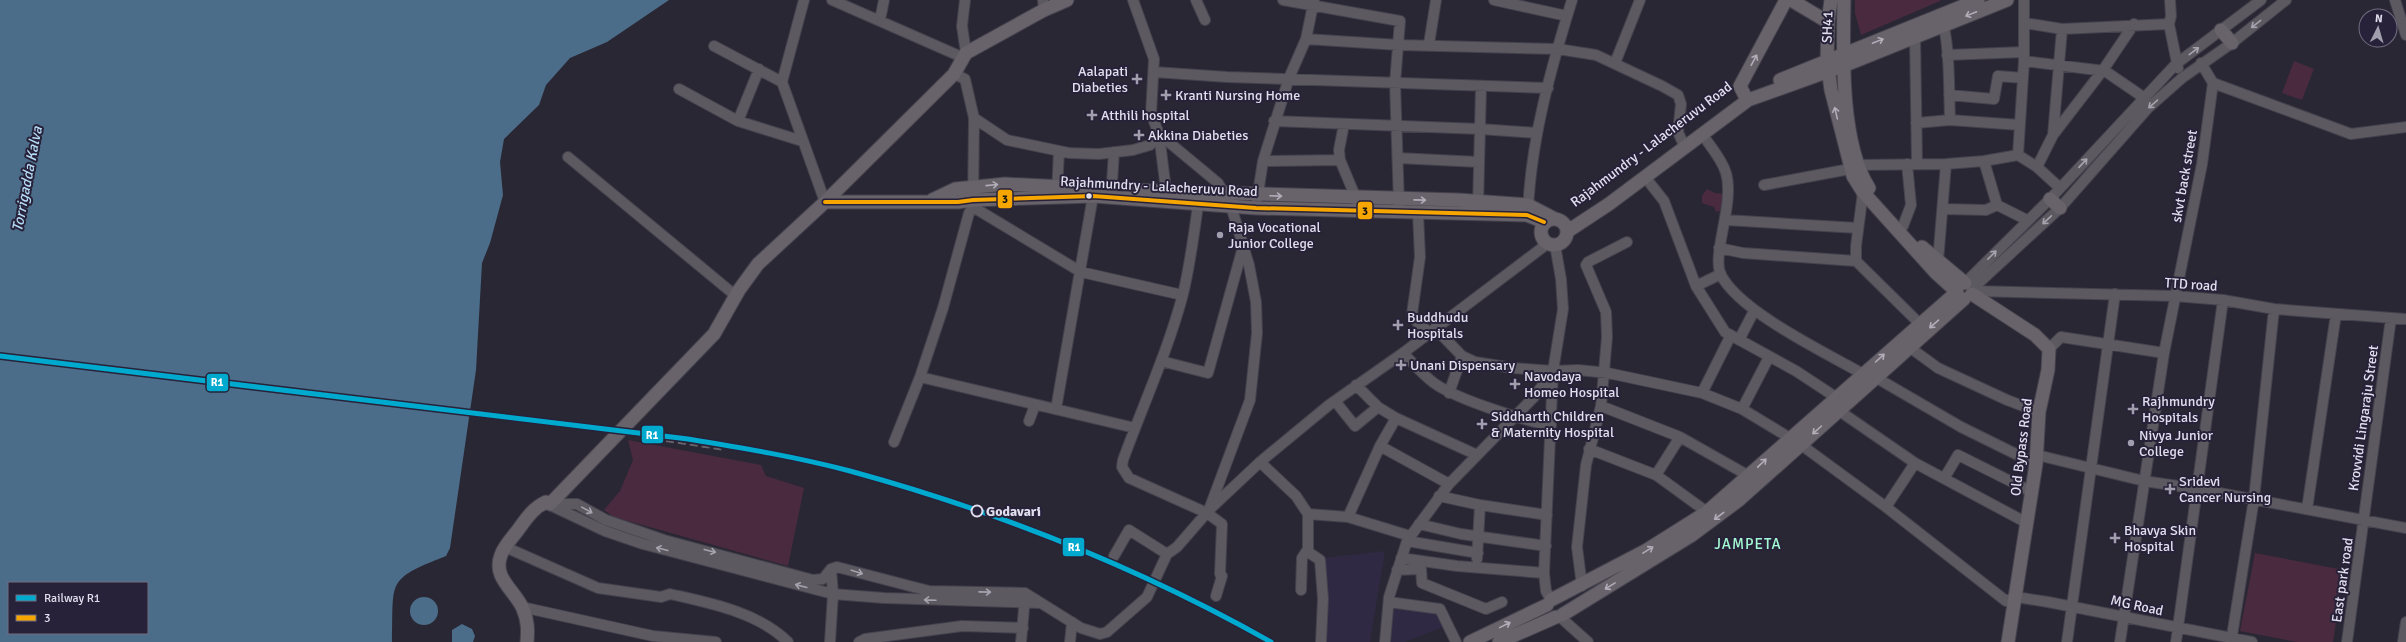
<svg xmlns="http://www.w3.org/2000/svg" width="2406" height="642" font-family="Signika,sans-serif">
<rect width="100%" height="100%" fill="#2a2734"/>
<path fill="#2f2944" d="M1385 551 1370 642H1322L1323 558Z
M1390 605 1438 611 1443 627 1405 642H1388Z"/>
<path fill="#492a3e" d="M1855 0H1940V1L1861 35 1855 13Z
M2294 61 2314 69 2302 100 2282 93Z
M1707 189 1715 193 1727 194 1726 210 1716 212 1714 207 1702 203V196Z
M628 440 761 465 766 476 804 488 788 566 614 517 604 510 620 491 633 460Z
M2255 553 2344 570 2333 642H2297L2240 631Z"/>
<path fill="#4b6d89" fill-rule="evenodd" d="M0 0H669L607 42 570 58 546 85 539 105 504 139 500 162 503 195 490 243 482 263 476 370 450 548 446 556C385 580 394 580 392 642H0ZM9 583H147V633H9Z
M410 611a14 14 0 1 1 28 0a14 14 0 1 1-28 0Z
M462 624 472 629 475 636 473 642H452V630Z"/>
<g fill="none" stroke-linecap="round" stroke-linejoin="round">
<defs>
<path id="minor" d="M804 0 782 82 825 202
M832 0 964 58
M965 0 962 26 966 53
M1043 0 1044 10
M1133 0 1154 59 1151 114 1159 134 1218 183 1231 206 1249 265 1256 302 1257 333 1250 400 1210 507
M1196 0 1205 20
M1283 0 1400 21 1395 83 1399 204
M1494 0 1567 16
M2024 0V61L2018 155 2037 167
M2170 0 2171 16 2169 24 2178 68
M2395 0 2406 35
M1941 19C1950 37 1949 97 1950 120
M880 20 884 0
M2025 23 2062 29
M1915 37 1917 164
M1306 39 1399 45 1558 49 1596 55 1662 86 1678 95 1681 104 1678 132 1682 141
M1429 44 1436 0
M714 46 782 82
M1947 55 2024 52
M2024 61 2105 71 2143 97
M1615 63 1640 0
M1154 72 1227 77 1548 88
M2213 83 2351 134 2406 127
M679 89 738 121 802 141
M1949 95 1994 99 1998 76 2023 78
M974 118 1007 140 1069 153 1099 154 1133 150 1150 145 1159 134
M738 121 759 69
M1274 121 1480 129 1537 133
M1916 123 1950 120 2020 125
M1344 124 1339 150 1340 160 1358 203
M1159 134 1167 198
M1702 134C1710 146 1722 159 1726 173 1735 204 1711 255 1721 275 1740 312 1826 353 1863 374
M2053 135 2103 70 2134 24
M568 157 736 296
M1398 158 1479 162
M1263 161 1340 160
M1984 161 2018 155
M1857 165 1946 164 1984 161 1997 205 2027 220
M1645 177 1664 201 1696 286 1725 332 1796 371 1837 398
M1764 185 1850 169
M2060 188 2037 167 2053 135 2062 29 2169 24
M1863 192 1856 246V261L1920 324
M1057 193 1059 151
M1111 198 1114 152
M1257 200 1263 161 1289 78 1306 39 1314 0
M1198 205C1194 235 1190 265 1183 294 1168 351 1143 405 1123 460L1122 467 1129 478 1207 513 1222 524 1220 574 1222 576 1216 596
M973 207 1081 272 1182 295
M1478 207 1481 87
M1944 209 1986 210 1997 205
M1528 211C1531 139 1551 68 1572 0
M1418 213 1420 257 1412 314 1417 322 1429 332
M1726 220 1858 228
M1903 226 1911 205 1907 164
M1719 248 1743 253 1856 261
M1938 261 1946 164
M1965 283 2050 199 2176 64 2261 0
M1696 286 1721 274
M1972 289 2060 208 2148 108 2182 78 2232 43 2286 0
M1973 291 2175 296 2223 300 2274 309 2406 319
M1435 328 1462 356 1475 362 1513 368 1553 371 1578 370 1608 373 1702 393 1742 409 1800 444 1886 507 2006 601 2016 597 2048 602 2252 642
M1739 340 1754 311
M1905 344 1938 368 2007 400 2039 412
M2049 349 2061 337 2164 353
M1403 353C1413 363 1423 375 1434 383 1456 399 1524 421 1551 425
M1161 361 1208 373 1243 247
M920 377 1135 428
M1875 377 1961 427 2036 464
M1356 385 1378 407 1396 418 1477 455
M1449 393 1462 356
M1702 393 1731 335
M1335 401 1355 426 1378 407
M1601 406 1680 437 1749 476
M1056 409 1093 196
M1742 409 1769 357
M1838 410 1915 463 2027 523
M1029 421 1035 405
M894 442 920 377 943 308 969 213 973 207 974 118 965 79 954 74
M1380 446 1396 418
M1589 449 1656 475 1707 512
M2037 455 2144 481 2198 489 2406 528
M1260 462 1296 496 1308 514V552L1320 560 1323 599 1321 642
M1656 475 1680 437
M1945 477 1958 455 2032 492
M1439 496 1480 505 1547 515
M550 504H577L606 520 664 540 813 580 823 579 831 569 837 567 929 591 1025 593 1081 628 1100 634 1107 632 1147 597 1167 554 1177 547 1210 509 1260 462 1329 405 1403 353 1547 244
M552 506 605 531 643 544 833 594 884 598 1039 603
M1886 507 1915 463
M2307 509 2336 314
M1308 514 1348 517 1410 536
M1348 517 1380 446 1449 484
M1419 524 1461 534 1546 546
M1407 541 1478 553
M505 547 598 588 661 597 670 594C709 603 758 612 788 642
M1114 556 1129 530 1167 554
M1401 558 1457 566 1544 573
M1477 559 1480 505
M1397 570 1421 569 1422 583 1486 609 1502 602
M1582 586 1577 547 1586 465 1601 406 1607 337 1606 312 1586 265 1588 262 1627 242
M1301 590 1302 558 1308 549
M1551 600 1546 591 1544 573 1553 371 1563 309 1561 279 1555 245
M1389 602 1440 609 1456 642
M522 607 653 636 716 642
M1559 616 1588 642
M830 642 833 594 831 569
M859 642 865 639 962 626 1023 628
M1021 642 1025 597
M1070 642 1072 622
M1385 642 1389 597 1407 541 1449 484 1534 397 1553 371
M2067 642 2115 294
M2120 642 2164 353 2202 164 2213 83 2201 63
M2176 642 2223 300
M2231 642 2254 499 2274 309
M2347 642 2391 318
M2403 642 2406 622"/>
<path id="major" d="M1791 0 1828 22
M1844 0C1843 53 1840 143 1869 188
M2221 30 2232 43
M1780 80 1978 0
M1744 94 1740 86 1786 0
M1129 190 1459 200 1528 205 1555 219
M2050 199 2060 208
M932 200 955 189 1005 184 1085 188
M825 202H958L973 200 1093 196 1256 208 1527 215 1544 222
M1541 232a13 13 0 1 1 26 0a13 13 0 1 1-26 0Z
M1568 231 1609 204 1748 100 1843 66 2007 0
M1922 247 1965 283
M1972 294 2035 335 2049 349 2048 370 2039 412 2036 464 2008 642
M1551 600 1645 551 1707 512 1957 292 1936 273 1863 192 1853 176 1831 90 1827 61 1828 22 1831 0
M1562 615 1692 535 1739 500 1964 299
M527 642C528 630 528 621 523 609 515 590 492 578 501 555 504 546 512 538 518 530 526 519 533 508 546 502L550 504 714 334 739 290 758 264 825 202 954 74 966 53 1044 10 1067 0
M1470 642 1547 605
M1499 642 1556 617"/>
</defs>
<use href="#minor" stroke="#44424d" stroke-width="12"/>
<use href="#major" stroke="#44424d" stroke-width="15"/>
<use href="#minor" stroke="#5c5960" stroke-width="10"/>
<use href="#major" stroke="#68626a" stroke-width="13"/>
<path stroke="#67646c" stroke-width="2" stroke-dasharray="8 4" stroke-linecap="butt" d="M666 441 725 450"/>
<defs>
<path id="bus-1" d="M825 202H958L973 200 1093 196 1256 208 1527 215 1544 222"/>
</defs>
<use href="#bus-1" stroke="#272239" stroke-width="7"/>
<use href="#bus-1" stroke="#f7a600" stroke-width="4"/>
<defs>
<path id="rail-1" d="M0 356 688 439C743 448 797 457 850 471 996 511 1140 568 1271 642"/>
</defs>
<use href="#rail-1" stroke="#272239" stroke-width="8"/>
<use href="#rail-1" stroke="#00a9ce" stroke-width="5"/>
</g>
<defs><path id="oneway-shaft" d="M-6 0H5M1.5-3L5.5 0L1.5 3" fill="none" stroke-width="1.6" stroke-linecap="round" stroke-linejoin="round"/></defs>
<g stroke="#b1adb9">
<use href="#oneway-shaft" transform="translate(1971 14) rotate(158)"/>
<use href="#oneway-shaft" transform="translate(1878 41) rotate(-22)"/>
<use href="#oneway-shaft" transform="translate(1754 60) rotate(-62)"/>
<use href="#oneway-shaft" transform="translate(1836 113) rotate(-103)"/>
<use href="#oneway-shaft" transform="translate(992 185) rotate(-6)"/>
<use href="#oneway-shaft" transform="translate(1276 196) rotate(2)"/>
<use href="#oneway-shaft" transform="translate(1420 200) rotate(1)"/>
<use href="#oneway-shaft" transform="translate(1934 324) rotate(139)"/>
<use href="#oneway-shaft" transform="translate(1880 358) rotate(-42)"/>
<use href="#oneway-shaft" transform="translate(1817 430) rotate(138)"/>
<use href="#oneway-shaft" transform="translate(1762 463) rotate(-44)"/>
<use href="#oneway-shaft" transform="translate(1719 516) rotate(143)"/>
<use href="#oneway-shaft" transform="translate(1648 550) rotate(-31)"/>
<use href="#oneway-shaft" transform="translate(1610 586) rotate(148)"/>
<use href="#oneway-shaft" transform="translate(1505 625) rotate(-26)"/>
</g>
<g stroke="#a5a3ae">
<use href="#oneway-shaft" transform="translate(2256 24) rotate(142)"/>
<use href="#oneway-shaft" transform="translate(2194 51) rotate(-37)"/>
<use href="#oneway-shaft" transform="translate(2153 104) rotate(139)"/>
<use href="#oneway-shaft" transform="translate(2083 163) rotate(-47)"/>
<use href="#oneway-shaft" transform="translate(2047 220) rotate(137)"/>
<use href="#oneway-shaft" transform="translate(1992 255) rotate(-45)"/>
<use href="#oneway-shaft" transform="translate(587 510) rotate(29)"/>
<use href="#oneway-shaft" transform="translate(662 549) rotate(-166)"/>
<use href="#oneway-shaft" transform="translate(710 551) rotate(14)"/>
<use href="#oneway-shaft" transform="translate(857 572) rotate(18)"/>
<use href="#oneway-shaft" transform="translate(801 586) rotate(-165)"/>
<use href="#oneway-shaft" transform="translate(985 592) rotate(1)"/>
<use href="#oneway-shaft" transform="translate(930 600) rotate(-178)"/>
</g>
<g fill="#a19fad" stroke="#272239" stroke-width="1.5">
<path d="M1135 73h4v4h4v4h-4v4h-4v-4h-4v-4h4z"/>
<path d="M1164 89h4v4h4v4h-4v4h-4v-4h-4v-4h4z"/>
<path d="M1090 109h4v4h4v4h-4v4h-4v-4h-4v-4h4z"/>
<path d="M1137 129h4v4h4v4h-4v4h-4v-4h-4v-4h4z"/>
<circle cx="1220" cy="235" r="4"/>
<path d="M1396 319h4v4h4v4h-4v4h-4v-4h-4v-4h4z"/>
<path d="M1399 359h4v4h4v4h-4v4h-4v-4h-4v-4h4z"/>
<path d="M1513 378h4v4h4v4h-4v4h-4v-4h-4v-4h4z"/>
<path d="M2131 403h4v4h4v4h-4v4h-4v-4h-4v-4h4z"/>
<path d="M1480 418h4v4h4v4h-4v4h-4v-4h-4v-4h4z"/>
<circle cx="2131" cy="443" r="4"/>
<path d="M2168 483h4v4h4v4h-4v4h-4v-4h-4v-4h4z"/>
<path d="M2113 532h4v4h4v4h-4v4h-4v-4h-4v-4h4z"/>
</g>
<circle fill="#e1dfee" stroke="#272239" stroke-width="1.5" cx="1089" cy="196" r="3.5"/>
<circle fill="#272239" stroke="#e1dfee" stroke-width="2" cx="977" cy="511" r="5.5"/>
<g text-anchor="middle" stroke-width="4" stroke-linejoin="round" paint-order="stroke">
<g font-size="14" fill="#e1dfee" stroke="#272239">
<text transform="translate(1827 27) rotate(-88)" y="5">SH41</text>
<text transform="translate(1651 144) rotate(-37)" y="5">Rajahmundry - Lalacheruvu Road</text>
<text transform="translate(2184 176) rotate(-80)" y="5">skvt back street</text>
<text transform="translate(1159 186) rotate(3)" y="5">Rajahmundry - Lalacheruvu Road</text>
<text transform="translate(2191 284) rotate(4)" y="5">TTD road</text>
<text transform="translate(2363 418) rotate(-82)" y="5">Krovvidi Lingaraju Street</text>
<text transform="translate(2021 447) rotate(-83)" y="5">Old Bypass Road</text>
<text transform="translate(2342 580) rotate(-82)" y="5">East park road</text>
<text transform="translate(2137 605) rotate(12)" y="5">MG Road</text>
</g>
<g font-size="14" fill="#e1dfee" stroke="#272239" text-anchor="start">
<text x="1128" y="76" text-anchor="end">Aalapati<tspan x="1128" dy="16">Diabeties</tspan></text>
<text x="1175" y="100">Kranti Nursing Home</text>
<text x="1101" y="120">Atthili hospital</text>
<text x="1148" y="140">Akkina Diabeties</text>
<text x="1228" y="232">Raja Vocational<tspan x="1228" dy="16">Junior College</tspan></text>
<text x="1407" y="322">Buddhudu<tspan x="1407" dy="16">Hospitals</tspan></text>
<text x="1410" y="370">Unani Dispensary</text>
<text x="1524" y="381">Navodaya<tspan x="1524" dy="16">Homeo Hospital</tspan></text>
<text x="2142" y="406">Rajhmundry<tspan x="2142" dy="16">Hospitals</tspan></text>
<text x="1491" y="421">Siddharth Children<tspan x="1491" dy="16">&amp; Maternity Hospital</tspan></text>
<text x="2139" y="440">Nivya Junior<tspan x="2139" dy="16">College</tspan></text>
<text x="2179" y="486">Sridevi<tspan x="2179" dy="16">Cancer Nursing</tspan></text>
<text x="2124" y="535">Bhavya Skin<tspan x="2124" dy="16">Hospital</tspan></text>
</g>
<g font-size="14" font-weight="bold" fill="#e1dfee" stroke="#272239" text-anchor="start">
<text x="986" y="516">Godavari</text>
</g>
<g font-size="15" font-style="italic" fill="#b6dbf7" stroke="#272239">
<text transform="translate(27 179) rotate(-79)" y="5">Torrigadda Kalva</text>
</g>
<g font-size="15" letter-spacing="1" fill="#a4fad2" stroke="#272239">
<text x="1748" y="549">JAMPETA</text>
</g>
</g>
<g stroke="#272239" stroke-width="1.5">
<rect x="997" y="189" width="16" height="20" rx="4" fill="#f7a600"/>
<rect x="1357" y="201" width="16" height="19" rx="4" fill="#f7a600"/>
<rect x="206" y="373" width="23" height="19" rx="4" fill="#00a9ce"/>
<rect x="641" y="425" width="23" height="19" rx="4" fill="#00a9ce"/>
<rect x="1062" y="537" width="23" height="20" rx="4" fill="#00a9ce"/>
</g>
<g font-size="11" text-anchor="middle" font-weight="bold" fill="#fff">
<text x="217" y="386">R1</text>
<text x="652" y="439">R1</text>
<text x="1074" y="551">R1</text>
</g>
<g font-size="11" text-anchor="middle" font-weight="bold" fill="#111">
<text x="1005" y="203">3</text>
<text x="1365" y="215">3</text>
</g>
<rect x="8" y="582" width="140" height="52" fill="#272239" stroke="#716e81"/>
<rect x="16" y="595" width="20" height="6" fill="#00a9ce" stroke="#716e81"/>
<text x="44" y="602" font-size="12" fill="#e1dfee">Railway R1</text>
<rect x="16" y="615" width="20" height="6" fill="#f7a600" stroke="#716e81"/>
<text x="44" y="622" font-size="12" fill="#e1dfee">3</text>
<g transform="translate(2378 28) rotate(5)"><circle r="19" fill="#272239" stroke="#716e81"/>
<path d="M0-3L7 15L0 10L-7 15Z" fill="#a19fad"/>
<text y="-6" font-size="11" font-weight="bold" text-anchor="middle" fill="#e1dfee">N</text>
</g>
</svg>
